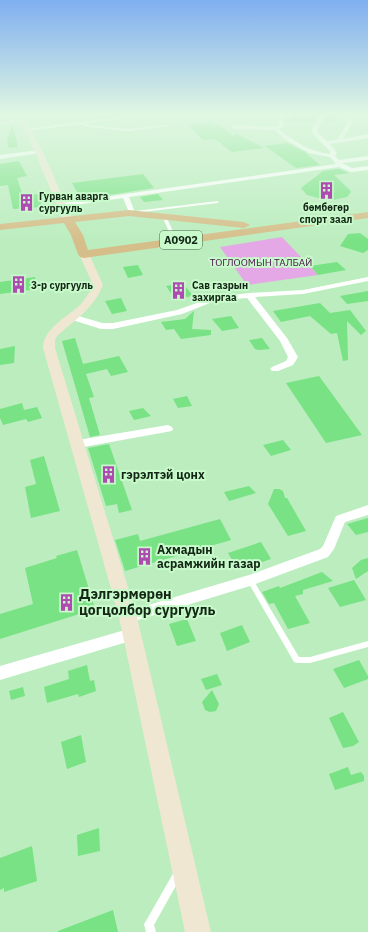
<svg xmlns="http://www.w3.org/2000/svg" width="368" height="932" font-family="'IBM Plex Sans',sans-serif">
<rect width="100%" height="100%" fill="#bbedbe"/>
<path fill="#e5a8e6" d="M282 237 318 275 247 285 220 247Z"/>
<path fill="#78e284" d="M294 113H320L314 122H291Z
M327 113H336L334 122H323Z
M211 122 223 128 234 137 235 133 264 148 232 152 215 139 203 140 188 125Z
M12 124 18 147 9 148 7 141Z
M287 143 305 152 320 165 296 168 265 146Z
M19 161 27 176 17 178 23 196 38 194 42 207 13 209 8 185 0 186V164Z
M339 169 349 173 334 175 349 189 351 192 347 197 333 200 322 199 307 195 301 188 323 171Z
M143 174 154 188 83 199 79 196 72 183Z
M158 194 163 200 144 202 140 197Z
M360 233 368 239V250L363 253 340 246 348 234Z
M337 262 346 270 318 275 310 266Z
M138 265 143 275 128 278 123 267Z
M35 277 37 289 0 294V282Z
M183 283 193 296 175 299 166 286Z
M368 291V301L347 304 340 296Z
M121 298 127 311 112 314 105 301Z
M320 303 330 313 350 310 366 331 361 335 347 321 348 360 343 361 337 333 331 334 310 316 281 322 273 311Z
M194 311 192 329 211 330V335L181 339 174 329 166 330 161 322 185 319Z
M231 316 239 328 222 331 212 319Z
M75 338 83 364 119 356 128 372 111 376 107 369 86 374 94 397 89 398 100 435 90 437 62 341Z
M262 338 270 349 258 350 255 349 249 340Z
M15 346 14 363 0 365V349Z
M319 376 362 435 326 443 286 383Z
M187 396 192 406 178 408 173 399Z
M22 403 24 410 37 407 42 418 28 422 26 419 3 425 0 418V409Z
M143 408 151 416 134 420 129 411Z
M283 440 291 450 271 456 263 445Z
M109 444 132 510 119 513 117 504 106 506 88 448Z
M44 456 60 511 31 518 25 487 36 484 30 460Z
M249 486 256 493 229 501 224 492Z
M274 489H279L283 491 285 498H287L306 531 288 536 268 504Z
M368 518V532L356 535 347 524Z
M220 519 231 540 125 571 115 540 138 534 140 541Z
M261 542 271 559 238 570 228 553Z
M77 550 95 609 0 639V614L33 604 25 568 57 558 56 556Z
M368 558V571L356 579 352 568 361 560Z
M322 572 333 581 303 590V594L295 596 310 623 288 629 274 603 269 604 262 592 279 586 280 588Z
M354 580 366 600 340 607 328 588Z
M187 619 196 641 177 646 169 624Z
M242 625 250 642 227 651 220 633Z
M359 660 368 676V679L344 688 333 669Z
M87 665 90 681 94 680 96 691 79 697 78 694 47 703 44 687 69 679 68 671Z
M217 674 222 685 206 690 201 679Z
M23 687 25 696 11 700 9 691Z
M212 690 219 704 216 711 210 712 205 710 202 702Z
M343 712 359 742 353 746 343 748 329 718Z
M81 735 86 762 67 769 61 742Z
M348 767 351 775 361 772 364 776V781L335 790 329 774Z
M99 828 100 851 78 856 77 835Z
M32 846 37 881 4 892V888L0 890V858Z
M113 910 118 932H58V931Z"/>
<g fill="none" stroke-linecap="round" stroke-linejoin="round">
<path fill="#fff" fill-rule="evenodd" d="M81 122 88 125 128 129 169 125 170 126 128 131 87 127 80 124Z
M217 201 219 202 218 203 135 213 133 212 135 211Z
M164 217 167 218 177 241 176 242 173 241 163 218Z
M250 577 252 578 299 657H310L368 641V647L310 663H297L294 662 248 582 247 580 248 578Z
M178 868 181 870 183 873 154 925 156 932H146L144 924 146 921 175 870Z"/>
<path fill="#fff" fill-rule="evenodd" d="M171 113H197L195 114 136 117 27 131 24 129 136 115Z
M282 113H286L283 117 284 126 279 129C294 142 311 152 330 154V151L312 133V129L322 113H326L318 129V133L327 141 337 140 349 120 356 113H360L353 121 343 139 368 134V138L330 144 337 153 335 156 339 160 368 156V160L342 163 352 168 368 166V170L351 172 339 167 129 197 134 210 129 215 126 213 128 210 123 198 62 207 59 205 62 203 336 164 330 157 309 153 284 139 275 130 234 129 231 127 234 125 275 127 279 125V117Z
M22 119 24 121 0 124V122Z
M39 150 42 152 41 153 0 159V155Z
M368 277V281L303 294 255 297 287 338 298 357 293 365 278 371H272L270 369 272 367 286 361 288 357 280 341 247 298 215 301 182 314 113 329H101L69 319 68 317 72 314 102 323H113L177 310 214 297 249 293 303 290Z
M168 425 172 427 173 429 172 431 78 448 74 447 73 444 74 441 78 440Z
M368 505V515L345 522 334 549 328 557 250 586 128 623 123 621 121 617 123 613 128 611 249 575 320 549 323 546 336 516Z
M132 628 137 629 139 634 137 639 0 680V666Z"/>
<path fill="#f0e7d3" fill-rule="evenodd" d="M16 113H22L43 152 73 220 71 222H65L63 220 35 152Z
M84 251 89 254 103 285C94 308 75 320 57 336L55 340V348L137 617 211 932H185L119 617 43 348C43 328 68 317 81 304 86 298 90 292 93 285L79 254Z"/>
<path fill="#d6be8a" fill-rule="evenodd" d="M129 210 244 222 250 225 244 228 129 216 75 222 83 235 88 250 368 212V218L84 258 80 257 78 254 71 235 64 223 0 230V224Z"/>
</g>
<linearGradient id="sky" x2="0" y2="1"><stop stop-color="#7faff0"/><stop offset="0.47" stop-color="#e0f7e2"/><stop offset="1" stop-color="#e0f7e2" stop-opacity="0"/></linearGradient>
<rect width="368" height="243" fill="url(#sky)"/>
<defs>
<symbol id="building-bare" viewBox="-9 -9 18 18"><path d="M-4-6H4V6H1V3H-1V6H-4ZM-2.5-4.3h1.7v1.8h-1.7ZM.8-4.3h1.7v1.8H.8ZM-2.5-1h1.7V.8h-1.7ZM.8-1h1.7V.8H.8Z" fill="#ae4bb1" stroke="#c8facb" stroke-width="2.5" paint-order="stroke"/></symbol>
</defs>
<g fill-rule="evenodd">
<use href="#building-bare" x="314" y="178" width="25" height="25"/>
<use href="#building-bare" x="14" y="190" width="25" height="25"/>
<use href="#building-bare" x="6" y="272" width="25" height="25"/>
<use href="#building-bare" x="166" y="278" width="25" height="25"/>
<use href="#building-bare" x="96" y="462" width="25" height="25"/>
<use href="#building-bare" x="132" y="544" width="25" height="25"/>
<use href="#building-bare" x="54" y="590" width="25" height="25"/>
</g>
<g text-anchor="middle" stroke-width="4" stroke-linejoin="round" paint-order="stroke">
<g font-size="10" font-weight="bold" fill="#132715" stroke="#c8facb" text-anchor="start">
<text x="39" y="200">Гурван аварга<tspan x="39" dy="12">сургууль</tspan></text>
<text x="326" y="211" text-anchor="middle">бөмбөгөр<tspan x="326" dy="12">спорт заал</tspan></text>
<text x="31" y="289">3-р сургууль</text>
<text x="192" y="289">Сав газрын<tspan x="192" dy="12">захиргаа</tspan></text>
</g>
<g font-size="10" fill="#470d49" stroke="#c8facb">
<text x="261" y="266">ТОГЛООМЫН ТАЛБАЙ</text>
</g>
<rect fill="#c8facb" stroke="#49664c" stroke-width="1" x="160" y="231" width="42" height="18" rx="3"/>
<g font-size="11" font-weight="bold" fill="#132715">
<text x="181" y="244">A0902</text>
</g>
<g font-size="12" font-weight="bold" fill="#132715" stroke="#c8facb" text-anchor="start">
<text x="121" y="479">гэрэлтэй цонх</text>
<text x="157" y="554">Ахмадын<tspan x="157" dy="14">асрамжийн газар</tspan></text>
</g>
<g font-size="14" font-weight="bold" fill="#132715" stroke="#c8facb" text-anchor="start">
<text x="79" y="599">Дэлгэрмөрөн<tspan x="79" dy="16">цогцолбор сургууль</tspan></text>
</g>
</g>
</svg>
